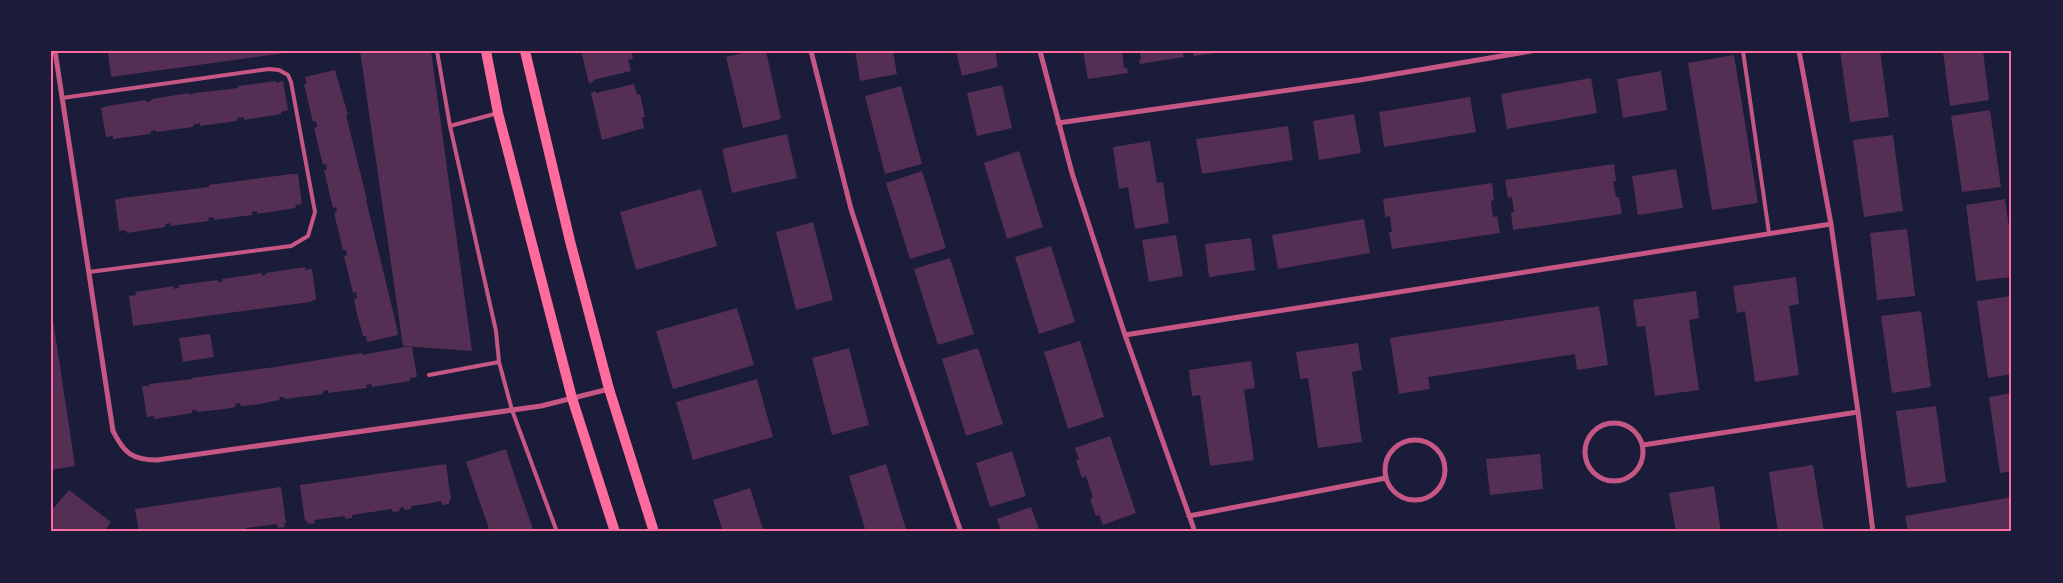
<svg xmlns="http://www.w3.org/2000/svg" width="2063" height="583" font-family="Figtree,sans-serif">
<rect width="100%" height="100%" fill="#1b1b3a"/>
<path fill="#542f53" d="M108 51H292V52L111 77Z
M360 51H431L472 351 403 346Z
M581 51H631L633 59 628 60 631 71 593 80 594 82 589 83Z
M752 51H766L781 119 743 128 726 57Z
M855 51H893L897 74 860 81Z
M956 51H995L998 67 962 76Z
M1083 51H1122L1124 68H1127L1128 73 1088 79Z
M1140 51H1182L1184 57 1140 64 1139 60 1141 59Z
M1193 51H1221V52L1194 56Z
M1840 51H1880L1889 117 1850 122Z
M1943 51H1983L1989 100 1950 106Z
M1734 55 1758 203 1712 210 1688 63Z
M335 70 348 115H346L367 200H366L397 328 398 335 367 342 366 336H363L356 310 354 299 357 298 356 292 353 293 344 256 347 255 346 250H343L334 213 337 212 336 207 333 208 324 170H327L326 164 323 165 320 153 314 128 317 127 316 121 313 122 304 84H307L305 77Z
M1661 71 1667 110 1623 118 1617 79Z
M1591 78 1597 113 1507 129 1501 94Z
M276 81V83L283 81 288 110 281 112V114L244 120V117L237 118V121L200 126V123L193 125V127L156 132V130L151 131 150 134 113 139V136L106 137 101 108 108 106 146 100V102L151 101 152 99 189 93V95L195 93 238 88V86Z
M634 84 637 95 640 94 645 117H642L644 128 602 140 591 93 595 91 596 93Z
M1002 85 1012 128 977 136 967 93Z
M901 86 922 164 885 174 865 96Z
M1470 97 1476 132 1384 147 1379 112Z
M1990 110 2001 187 1962 192 1951 116Z
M1354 114 1361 153 1319 160 1313 121Z
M1288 126 1293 160 1202 174 1196 139Z
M787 134 797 178 732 193 722 149Z
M1893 135 1903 211 1864 217 1853 140Z
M1150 141 1157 183 1163 182 1169 223 1135 229 1128 187 1119 189 1113 147Z
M1019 151 1043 227 1007 239 984 163Z
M1614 164 1616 181H1613L1616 197H1619L1622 214 1513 230 1511 213 1514 212 1512 197 1508 198 1505 180Z
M1676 169 1683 208 1638 215 1632 176Z
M922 171 946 248 910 259 886 183Z
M291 174H298L302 204 295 205 296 208 257 214V211L252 212V215L214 220 213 217 208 218 209 221 170 226V223L165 224V227L127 233 126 230 119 231 115 200 122 198 209 187V185Z
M1492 183 1494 200 1491 201 1493 217 1497 216 1500 233 1392 249 1389 232H1392L1390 216 1385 217 1383 199Z
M701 189 717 246 636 270 620 212Z
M2005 199 2012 249V277L1976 281 1966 205Z
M1364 219 1370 253 1278 269 1272 235Z
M813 222 833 300 796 310 776 232Z
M1907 229 1915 296 1877 300 1870 233Z
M1176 235 1183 276 1149 282 1142 240Z
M1251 238 1255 270 1209 277 1205 244Z
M1051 246 1075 322 1039 334 1015 257Z
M950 258 974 334 938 345 914 269Z
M305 267V270L312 269 316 299 310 302 133 326 129 296 136 295 135 292 174 286V289L179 288V285L218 280V282H223L222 279 262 273V276L266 275V273Z
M1796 277 1799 304 1789 306 1799 375 1755 382 1745 311 1737 313 1733 286Z
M1696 291 1699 318 1689 320 1699 390 1655 396 1645 326 1637 327 1633 300Z
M2012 296V374L1988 378 1977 301Z
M1599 306 1608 365 1577 370 1575 354 1428 377 1430 389 1399 394 1390 338Z
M737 308 754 365 673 389 656 331Z
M1921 311 1931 387 1892 393 1881 316Z
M51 320H53L75 466 51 470Z
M210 334 214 357 183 362 179 338Z
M1080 341 1104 417 1068 429 1044 352Z
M1358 343 1362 370 1352 372 1362 442 1318 448 1308 378 1300 379 1296 352Z
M405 347H412L417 377 410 378V381L372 387 371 384 366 385 367 388 328 393V390L323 391V394L285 399 284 397H279L280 400 254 405 241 406 240 403 235 404 236 407 225 409 197 412V410H192V413L154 419V416L147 417 142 386H149V384L192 379V378L275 367 362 353V355Z
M849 348 869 425 832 435 812 358Z
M978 348 1003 424 966 436 942 359Z
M1251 361 1255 388 1244 390 1254 460 1210 466 1200 395 1192 396 1189 370Z
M757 379 773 437 693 460 676 402Z
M2012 393V471L2000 473 1989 397Z
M1936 406 1946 482 1907 488 1896 411Z
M1110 436 1136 513 1103 525 1099 515 1096 516 1090 499 1093 498 1086 476 1082 478 1076 460 1079 459 1075 448Z
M506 449 515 477 534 532H490L466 462Z
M1012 451 1026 496 990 507 976 463Z
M1540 454 1543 489 1490 495 1486 459Z
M446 464 451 500 449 501V504L442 505 441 501 426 504 411 506V509L404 510V507L399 508 400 511 393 512 392 509 352 515V518L345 519V516L314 520 315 523 308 524 307 521H305L300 485Z
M886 464 896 497 907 532H866L849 476Z
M1813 465 1824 532H1778L1769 472Z
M1714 486 1721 532H1676L1669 493Z
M281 487 286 523H284L285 527 278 528 277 524 262 526 246 528 247 532H240V529L236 532H139L135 509Z
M750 488 764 532H723L713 500Z
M69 490 111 522 104 532H51V511Z
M2012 497V532H1908L1905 516Z
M1031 507 1040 532H1001L997 519Z"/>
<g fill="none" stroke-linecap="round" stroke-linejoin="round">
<path stroke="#c65784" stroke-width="4" d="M437 51 450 126 498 113
M1743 51 1769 233
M62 98 269 69 279 70 288 75 291 82 315 212 308 236 291 246 89 272
M450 126 496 331 499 362 512 410 557 532
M429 375 499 362"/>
<path stroke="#c65784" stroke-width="5" d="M55 51 113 431C124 453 132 460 157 460L541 406 609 389
M811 51 851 209 896 347 961 532
M1040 51 1072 173 1125 335 1195 532
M1799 51 1831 224 1858 412 1873 532
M1058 123 1360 80 1531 51
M1125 335 1831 224
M1585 452a29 29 0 1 1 58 0a29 29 0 1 1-58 0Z
M1385 470a30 30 0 1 1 60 0a30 30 0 1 1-60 0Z
M1643 445 1858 412
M1189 516 1386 478"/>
<path stroke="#ff6b9d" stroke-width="10" d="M486 51 498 113 572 398 615 532
M525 51 570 241 609 389 654 532"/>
</g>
<rect width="2063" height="583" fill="none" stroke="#1b1b3a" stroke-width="105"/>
<rect x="52" y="52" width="1958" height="478" fill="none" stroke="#ff6b9d" stroke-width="2"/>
</svg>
